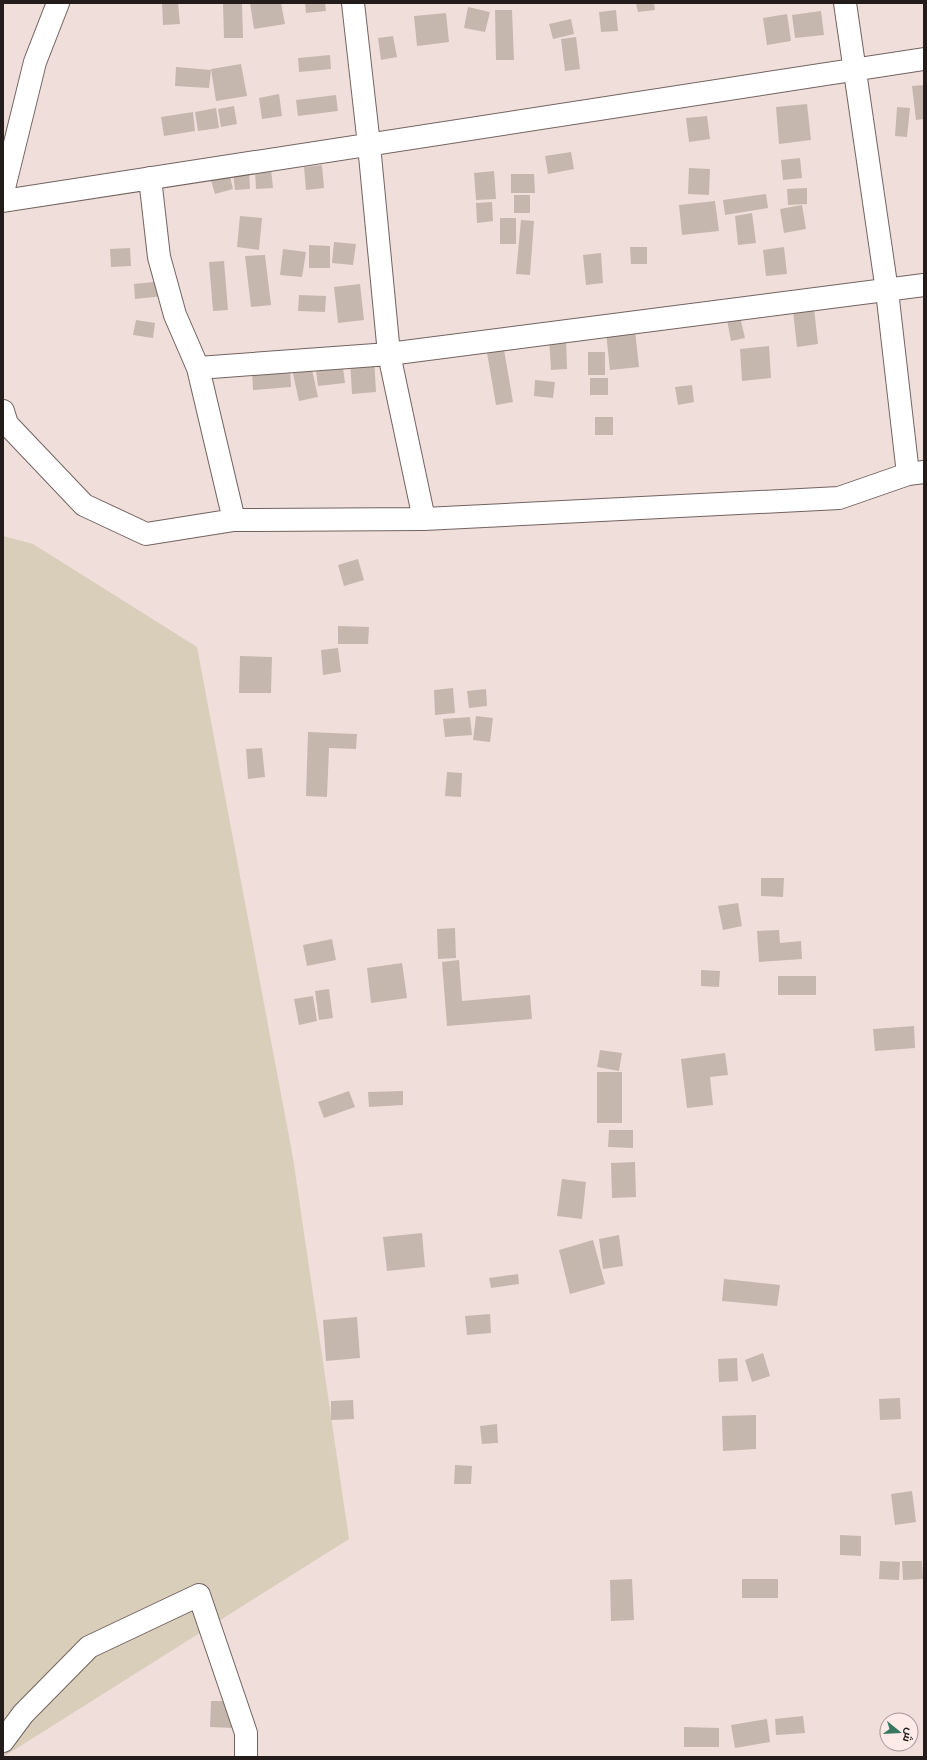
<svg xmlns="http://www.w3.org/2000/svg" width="927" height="1760" font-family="'Noto Sans',Cairo,sans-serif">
<rect width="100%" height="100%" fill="#f0dedb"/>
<path fill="#d8ceba" d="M3 536 33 544 197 647 293 1158 349 1539 3 1757Z"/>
<path fill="#c5b7ae" d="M162 3H178L180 24 163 25Z
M223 3H242L243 38H224Z
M250 3H281L285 24 254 29Z
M305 3H325L326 11 306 13Z
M636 3H654L655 10 638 12Z
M468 7 490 12 485 32 464 28Z
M495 10H512L514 60H496Z
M616 10 618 31 601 32 599 12Z
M821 11 824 35 795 38 792 15Z
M446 13 449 42 417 46 414 16Z
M787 14 791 41 767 45 763 18Z
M571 19 574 34 553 39 549 24Z
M393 36 397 57 381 60 378 38Z
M576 37 580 69 565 71 561 39Z
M330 55 331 69 299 72 298 58Z
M241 64 247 96 216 101 211 69Z
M176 67 211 70 209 88 175 86Z
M924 85V119L916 120 912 86Z
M279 94 282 116 262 119 259 98Z
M336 95 338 111 298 116 296 100Z
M807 104 811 140 779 144 776 107Z
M234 106 237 124 221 127 218 109Z
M897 107 910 108 907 137 895 136Z
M216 108 219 128 198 131 195 112Z
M193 112 195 131 164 136 161 117Z
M707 116 710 139 689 142 686 118Z
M571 152 574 169 548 174 545 156Z
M800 158 802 178 783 180 781 160Z
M322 165 324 188 306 190 304 167Z
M689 168 710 169 709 195 688 194Z
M271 169 273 188 256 189 255 170Z
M249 171 250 189 235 190 233 173Z
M494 171 496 199 476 200 474 173Z
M229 172 233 189 215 194 210 177Z
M511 174H534L535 193H511Z
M807 188V204L788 205 787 189Z
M766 194 768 208 725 215 723 200Z
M514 195H530V213H514Z
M715 201 719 231 682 235 679 205Z
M492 202 493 221 477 223 476 203Z
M802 205 806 229 784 233 780 209Z
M752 213 756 243 738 245 735 216Z
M240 216 262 218 259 250 237 247Z
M500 218H516V244H500Z
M521 220 534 221 530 275 516 274Z
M334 242 356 244 353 265 332 263Z
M309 245 330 246V268H309Z
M630 247H647V264H631Z
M784 247 787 274 766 276 763 250Z
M130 248 131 266 111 267 110 249Z
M283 249 306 252 302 277 280 275Z
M601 253 603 283 586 285 583 255Z
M265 255 271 305 251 307 245 256Z
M224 261 228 310 213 311 209 262Z
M163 281 164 296 135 299 134 284Z
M360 284 364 320 338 323 334 287Z
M299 295 326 296 325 312 298 311Z
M814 308 818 344 797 347 793 311Z
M740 317 745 338 731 341 727 320Z
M136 320 155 323 153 338 133 335Z
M635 330 639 367 610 370 606 333Z
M549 337H566L567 369 551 370Z
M503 344 513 402 496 405 486 347Z
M769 346 771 378 742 381 740 349Z
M588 352H605V375H588Z
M374 358 376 392 352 394 350 360Z
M342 360 345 383 318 386 315 363Z
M311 365 318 397 299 401 292 369Z
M290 369 291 387 253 390 252 372Z
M590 378H608V395H590Z
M535 380 555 382 553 398 534 396Z
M692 385 694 402 678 405 675 387Z
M595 417H613V435H595Z
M358 559 364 580 344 586 338 565Z
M338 626 369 627 368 644H338Z
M338 648 341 672 323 675 321 650Z
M240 656 272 657 271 693H239Z
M453 688 455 713 435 715 434 690Z
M486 689 487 706 469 708 467 691Z
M476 716 493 718 490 742 473 740Z
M470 717 472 735 445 737 443 719Z
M308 732 357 734 356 749 329 748 327 797 306 796Z
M262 748 265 777 248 779 246 749Z
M447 772 462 773 461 797 445 796Z
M761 878H784L783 897 761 896Z
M738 903 742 926 723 930 718 906Z
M455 928 456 958 438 959 437 929Z
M779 930 780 943 801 941 802 959 759 962 757 931Z
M332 939 336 960 307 966 303 945Z
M459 960 462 1001 530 995 532 1019 447 1026 442 962Z
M402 963 407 998 371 1003 367 968Z
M701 970 720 971 719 987 701 986Z
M778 976H816V995H778Z
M329 989 333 1018 319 1020 315 991Z
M313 996 317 1021 299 1025 294 999Z
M914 1026 915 1048 875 1051 873 1029Z
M600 1050 622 1053 619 1071 597 1067Z
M725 1053 728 1075 710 1077 713 1105 687 1108 681 1059Z
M597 1072H622V1123H597Z
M349 1091 355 1107 324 1118 318 1102Z
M403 1091V1105L369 1107 368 1092Z
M609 1130H633V1148L608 1147Z
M635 1162 636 1197 612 1198 611 1163Z
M562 1179 586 1182 582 1219 557 1216Z
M422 1233 425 1267 387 1271 383 1237Z
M619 1235 623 1266 603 1269 599 1239Z
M593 1240 605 1284 570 1294 559 1250Z
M518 1274 519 1284 491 1288 489 1278Z
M724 1279 780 1285 777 1306 722 1301Z
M490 1314 491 1333 467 1335 465 1316Z
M357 1317 360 1358 326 1361 323 1320Z
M763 1353 770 1376 752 1382 745 1360Z
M737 1358 738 1381 719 1382 718 1359Z
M900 1398 901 1419 880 1420 879 1399Z
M353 1400 354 1419 331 1420V1401Z
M756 1415V1449L723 1451 722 1416Z
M497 1424 498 1443 482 1444 480 1426Z
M455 1465 472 1466 471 1484H454Z
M912 1491 916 1522 895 1525 891 1494Z
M840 1535 861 1536V1556L840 1555Z
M880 1561 900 1562 899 1580 879 1579Z
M902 1561H922L923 1579 903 1580Z
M632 1579 634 1620 611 1621 610 1580Z
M742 1579H778V1598H742Z
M211 1701H234L233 1728 210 1727Z
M803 1716 805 1733 776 1735 775 1719Z
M767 1719 770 1742 735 1748 731 1725Z
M684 1727 719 1728V1747H684Z"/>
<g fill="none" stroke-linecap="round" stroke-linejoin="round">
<defs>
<path id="street" d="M353 3 369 145 389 354 424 519
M845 3 887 291 908 474
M150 178 159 257 175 315 198 368 234 520
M3 192 35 62 58 3
M3 201 924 59
M198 368 389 354 924 285
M3 411 7 424 84 505 146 534 234 520 424 519 839 498 908 474 924 472
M3 1741 23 1714 89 1647 199 1595 246 1733V1757"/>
</defs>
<use href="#street" stroke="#726360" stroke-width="24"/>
<use href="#street" stroke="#fff" stroke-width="22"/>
</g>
<rect width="927" height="1760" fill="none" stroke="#231c1b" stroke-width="8"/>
<g transform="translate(899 1732) rotate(108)"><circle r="19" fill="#feebe8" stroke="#a69896"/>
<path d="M0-3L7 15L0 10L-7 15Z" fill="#3a7763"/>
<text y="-6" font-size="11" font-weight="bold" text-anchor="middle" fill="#231c1b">ش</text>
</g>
</svg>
